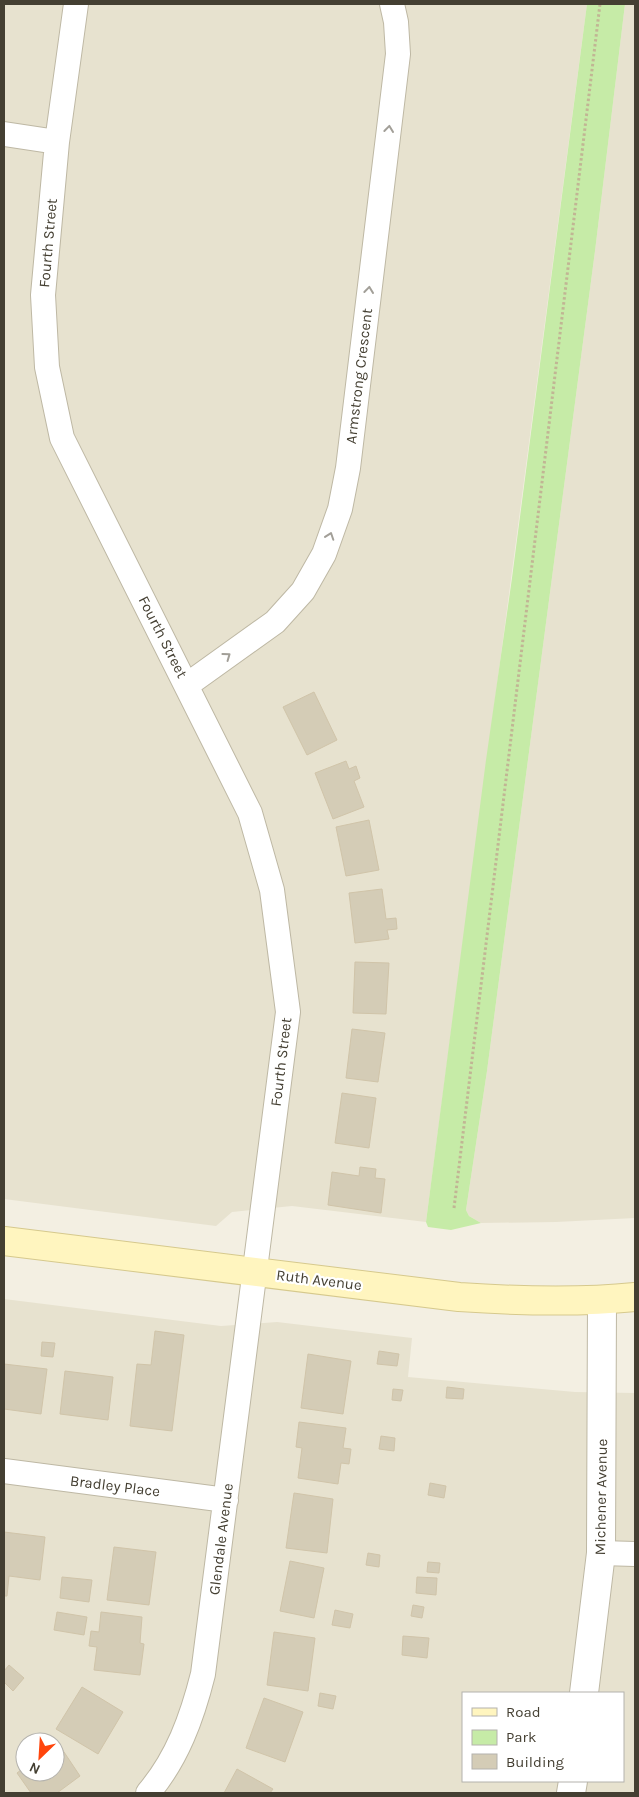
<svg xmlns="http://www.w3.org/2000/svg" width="639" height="1797" font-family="Karla,sans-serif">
<rect width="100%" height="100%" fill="#f3efe2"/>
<path fill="#e7e2cf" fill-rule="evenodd" d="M4 4H587L426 1222 292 1206 232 1212 216 1226 4 1199Z
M625 4H635V1218L556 1222 481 1223 469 1216 466 1210 487 1071 595 251Z
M4 1299 221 1326 277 1322 412 1338 408 1377 575 1392 635 1393V1793H4ZM463 1693H623V1781H463ZM25 1742H55V1772H25Z"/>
<path fill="#c6eba7" d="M587 4H625L595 251 487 1071 466 1210 469 1216 481 1223 451 1230 428 1227 426 1222 486 760 512 578Z"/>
<path fill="#d4ccb6" stroke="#d0c4a9" d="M314 692 337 740 307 755 283 707Z
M346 761 349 769 356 766 360 778 354 781 364 807 333 819 315 773Z
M369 820 379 870 346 876 336 827Z
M382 889 386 919 396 918 397 929 387 930 389 939 355 943 349 893Z
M355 962 389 963 386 1014 353 1013Z
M352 1029 385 1033 378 1082 346 1078Z
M342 1093 376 1098 369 1148 335 1143Z
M360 1167 376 1169 375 1178 385 1179 381 1213 328 1205 332 1172 359 1176Z
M155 1331 184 1335 172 1431 130 1426 137 1364 151 1365Z
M42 1342 55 1343 53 1357 41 1356Z
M379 1351 399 1354 397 1366 377 1364Z
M308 1354 351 1361 343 1414 301 1408Z
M4 1364 47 1369 41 1414 4 1409Z
M65 1371 113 1377 108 1420 60 1414Z
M447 1387 464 1389 463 1399 446 1398Z
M393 1389 403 1390 401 1401 392 1400Z
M299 1422 346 1428 343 1448 351 1449 349 1464 341 1463 338 1484 298 1478 302 1448 296 1447Z
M381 1436 395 1438 394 1451 379 1449Z
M430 1483 446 1486 444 1498 428 1495Z
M294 1493 333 1499 327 1553 286 1548Z
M4 1532 45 1537 40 1580 9 1576 7 1596H4Z
M114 1547 156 1552 149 1605 107 1600Z
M368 1553 380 1555 379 1567 366 1565Z
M290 1561 324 1568 314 1618 280 1611Z
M428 1562 440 1563 439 1573 427 1572Z
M62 1577 92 1580 89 1602 60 1598Z
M417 1577 437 1578 436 1595 416 1593Z
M413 1605 424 1607 422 1618 411 1616Z
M335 1610 353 1614 350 1628 332 1625Z
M57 1612 87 1617 84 1635 54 1630Z
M101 1612 142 1617 140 1643 144 1644 140 1675 94 1670 97 1647 89 1646 91 1631 99 1632Z
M274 1632 315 1638 308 1691 267 1685Z
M403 1636 429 1638 427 1658 402 1655Z
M9 1665 24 1678 13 1691 4 1682V1671Z
M82 1687 123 1712 98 1754 56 1729Z
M320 1693 336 1696 333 1709 318 1706Z
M264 1698 303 1712 285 1762 246 1748Z
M58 1743 80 1776 57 1793H31L17 1773 25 1767V1772H55V1745Z
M237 1769 273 1789 270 1793H224Z"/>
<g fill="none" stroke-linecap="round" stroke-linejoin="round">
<defs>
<path id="minor" d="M76 4 57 142 43 295 47 367 62 438 250 813 272 890 288 1012 203 1674C192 1718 177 1759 148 1793
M4 134 57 142
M187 685 275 622 303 591 324 554 340 509 348 468 398 54 396 22 392 4
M4 1471 226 1500
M601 1553 635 1554"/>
<path id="tertiary" d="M584 1693 601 1553 602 1300
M571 1793 573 1781"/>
<path id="secondary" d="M4 1241 459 1297C518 1301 576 1303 635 1297"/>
</defs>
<use href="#minor" stroke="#beb8a4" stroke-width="26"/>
<use href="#tertiary" stroke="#beb8a4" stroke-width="30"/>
<use href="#secondary" stroke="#d6c98d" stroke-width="30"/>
<path stroke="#c1b594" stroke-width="3" stroke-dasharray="2.5 2.5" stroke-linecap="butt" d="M454 1208 600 4"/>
<use href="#minor" stroke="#fff" stroke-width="24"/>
<use href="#tertiary" stroke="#fff" stroke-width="28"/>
<use href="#secondary" stroke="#fff5bf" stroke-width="28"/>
</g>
<defs><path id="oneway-chevron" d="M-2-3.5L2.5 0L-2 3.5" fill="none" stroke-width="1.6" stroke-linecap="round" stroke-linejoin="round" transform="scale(1.25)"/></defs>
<g stroke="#a29f98">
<use href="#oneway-chevron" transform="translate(389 129) rotate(-83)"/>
<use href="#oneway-chevron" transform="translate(369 290) rotate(-83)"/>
<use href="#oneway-chevron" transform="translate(330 536) rotate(-71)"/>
<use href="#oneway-chevron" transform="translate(227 656) rotate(-36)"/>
</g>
<g text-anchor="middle" stroke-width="4.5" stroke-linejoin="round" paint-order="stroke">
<g font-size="15" fill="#443f32" stroke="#fff">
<text transform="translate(48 243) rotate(-85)" y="5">Fourth Street</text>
<text transform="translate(359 376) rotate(-83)" y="5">Armstrong Crescent</text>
<text transform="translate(163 637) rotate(63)" y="5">Fourth Street</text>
<text transform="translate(281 1062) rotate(-83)" y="5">Fourth Street</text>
<text transform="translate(319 1280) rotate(7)" y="5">Ruth Avenue</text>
<text transform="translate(115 1486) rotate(7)" y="5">Bradley Place</text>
<text transform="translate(601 1497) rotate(-89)" y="5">Michener Avenue</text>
<text transform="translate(221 1539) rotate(-83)" y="5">Glendale Avenue</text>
</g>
</g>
<rect width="639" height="1797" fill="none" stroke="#443f32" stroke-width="10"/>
<rect x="462" y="1692" width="162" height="90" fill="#ffffff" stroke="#b4b2ad"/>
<rect x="472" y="1708" width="25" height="8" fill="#fff5bf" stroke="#b4b2ad"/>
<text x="506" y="1717" font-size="15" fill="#443f32">Road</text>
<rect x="472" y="1730" width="25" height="15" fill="#c6eba7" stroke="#b4b2ad"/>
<text x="506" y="1742" font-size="15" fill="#443f32">Park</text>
<rect x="472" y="1754" width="25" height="15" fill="#d4ccb6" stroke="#b4b2ad"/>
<text x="506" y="1767" font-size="15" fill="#443f32">Building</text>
<g transform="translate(40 1757) rotate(205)"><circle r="24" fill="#ffffff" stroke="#b4b2ad"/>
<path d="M0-4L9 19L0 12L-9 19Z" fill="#ff450c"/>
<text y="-8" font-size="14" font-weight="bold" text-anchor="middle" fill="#443f32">N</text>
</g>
</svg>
